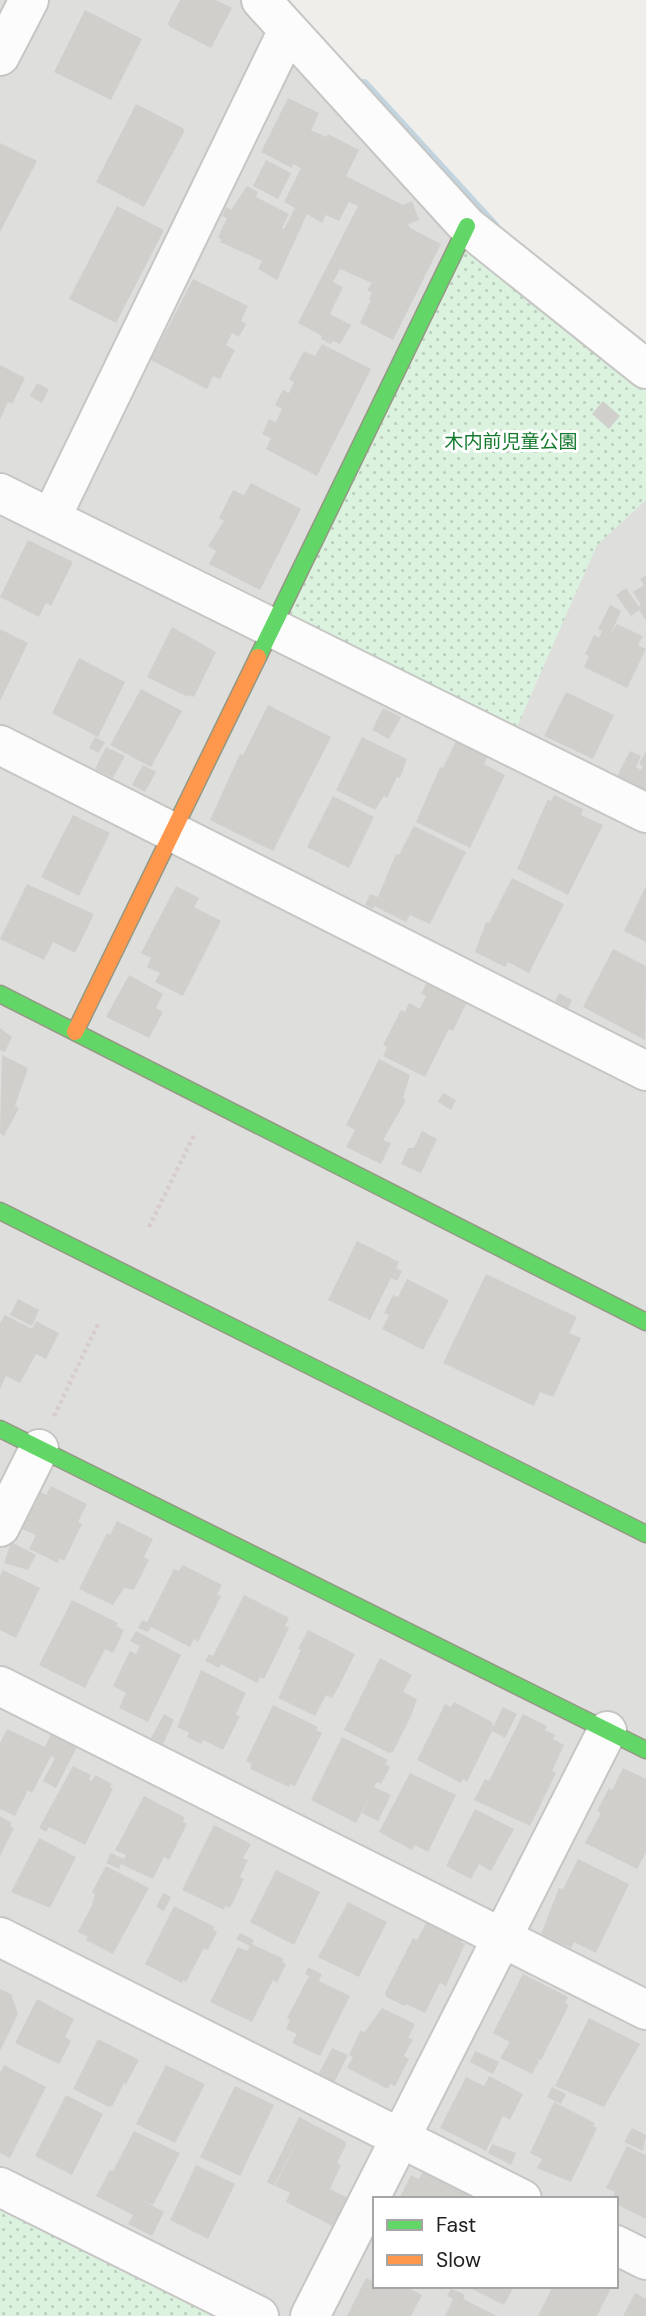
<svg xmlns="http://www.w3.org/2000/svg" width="646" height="2316" font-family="'DM Sans','Noto Sans JP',sans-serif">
<defs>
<pattern id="park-dots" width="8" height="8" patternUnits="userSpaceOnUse" patternTransform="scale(1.75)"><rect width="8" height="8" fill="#dbf2df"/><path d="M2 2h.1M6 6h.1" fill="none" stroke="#bccfbf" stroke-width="1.8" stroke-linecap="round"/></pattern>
</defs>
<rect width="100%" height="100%" fill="#efeeeb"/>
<path fill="#dededc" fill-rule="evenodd" d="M0 0H285L477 214 646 345V2316H0ZM375 2199H616V2286H375Z"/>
<path fill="url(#park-dots)" d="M467 226 646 369V500L597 545 509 745 271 627Z
M0 2187 259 2316H0Z"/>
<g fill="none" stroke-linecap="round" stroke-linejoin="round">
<path stroke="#c1d4df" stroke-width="10" d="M364 84 495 227"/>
</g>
<path fill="#d0cfcc" d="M180 0H216L232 8 211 48 170 27 168 23Z
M85 10 142 39 111 100 54 72Z
M288 98 319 113 311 130 326 137 328 134 359 150 346 176 403 205 412 201 419 220 408 224 410 228 441 244 393 340 360 323 371 300 369 299 372 293 367 290 372 283 340 269 333 282 343 287 330 314 351 325 340 344 333 341 331 344 321 339 322 336 298 323 358 206 349 202 339 221 326 215 322 223 307 214 277 280 258 269 262 261 220 242 222 240 218 237 227 218 222 216 226 207 231 210 247 186 258 192 256 197 289 214 282 228 284 229 295 208 284 202 301 168 293 164 292 168 261 152Z
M136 104 183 128 184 132 144 207 96 182Z
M0 143 37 161 0 232Z
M266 160 291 173 278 199 253 186Z
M117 206 164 230 116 323 69 299Z
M193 279 248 306 241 321 246 324 239 337 232 333 226 345 235 350 220 379 213 376 207 389 151 360Z
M322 344 371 369 317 476 266 449 271 438 262 434 269 419 276 422 282 409 275 405 283 390 289 393 294 382 289 379 304 351 315 356Z
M0 365 25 378 12 404 8 402 0 420Z
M37 383 49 389 42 403 30 396Z
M603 401 620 416 609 429 592 414Z
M251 483 301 509 260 590 209 564 216 551 208 546 224 521 219 518 233 490 244 495Z
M28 540 73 562 51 606 46 603 39 617 0 597Z
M646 575V621L639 610 631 616 616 595 626 588 639 607 641 605 633 592 644 585 640 579Z
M610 605 621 611 611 633 617 624 643 636 638 645 646 649 627 688 584 667 589 656 585 654 594 635 599 638 602 631 598 629Z
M172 627 216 652 194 697 189 695 188 697 147 677Z
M0 629 28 643 0 701Z
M79 658 125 682 98 737 52 713Z
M141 689 182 711 151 767 110 745Z
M566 692 614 715 593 759 544 736Z
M268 705 331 737 273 851 210 820 240 754 243 755Z
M383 708 401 717 389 739 372 730Z
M95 737 105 742 99 753 89 748Z
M362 737 407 759 400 778 397 777 387 798 384 796 375 810 336 790Z
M456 741 488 756 484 764 505 775 470 848 416 822 440 767 443 768Z
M106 747 125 756 113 778 95 769Z
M630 751 641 756 636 767 641 770 643 766 639 764 646 751V793L616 778Z
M143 765 156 772 145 792 132 785Z
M554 795 583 809 581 815 603 825 568 895 517 869 548 799 551 801Z
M333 796 374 817 349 868 307 847Z
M73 815 110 833 79 896 41 877Z
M414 826 466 852 430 924 410 915 406 922 374 906 373 909 365 905 370 894 378 897 396 854 399 855Z
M512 878 564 904 529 973 508 962 505 967 475 952 486 922 489 923Z
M27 884 94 914 75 953 53 942 44 960 0 939Z
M176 886 199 898 194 907 221 921 183 996 155 982 160 973 147 967 151 958 141 953Z
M646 886V942L624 931Z
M613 949 646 966 645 1040 583 1007Z
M129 975 163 994 156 1008 163 1012 149 1038 106 1017Z
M427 982 467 1002 453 1031 449 1029 425 1077 383 1056 387 1047 383 1045 401 1010 405 1012 409 1003 420 1009 426 996 421 994Z
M559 993 572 1000 568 1008 555 1001Z
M0 1028 12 1037 5 1052 0 1050Z
M2 1055 28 1068 15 1106 19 1108 4 1136 0 1133Z
M379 1059 410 1075 403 1098 406 1100 383 1140 391 1143 381 1164 346 1147 355 1130 346 1125Z
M443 1093 456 1100 451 1110 438 1102Z
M422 1131 437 1139 421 1173 401 1164 408 1148H414Z
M357 1241 399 1262 396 1268 402 1271 397 1281 391 1278 370 1320 328 1300Z
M486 1274 577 1317 569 1333 581 1338 553 1397 540 1392 534 1406 443 1363Z
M407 1279 449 1300 423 1350 382 1329 389 1315 384 1313 393 1295 398 1297Z
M18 1299 39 1310 32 1326 10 1315Z
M5 1315 32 1329 36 1321 59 1333 46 1359 36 1354 20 1383 6 1376 0 1389V1323Z
M51 1486 87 1504 78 1522 82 1524 64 1561 60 1558 58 1563 29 1549 36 1535 22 1529 41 1492 46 1495Z
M117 1521 153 1539 144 1557 149 1560 134 1590 124 1588 113 1605 79 1589 107 1533 110 1535Z
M11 1542 36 1555 28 1570 4 1563Z
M183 1565 222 1585 217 1594 221 1596 198 1642 194 1639 190 1647 151 1627 148 1632 138 1628 142 1620 147 1622 174 1569 179 1571Z
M3 1570 40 1588 16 1638 0 1630V1576Z
M244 1595 289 1618 285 1626 289 1628 264 1679 260 1677 257 1683 221 1664 219 1668 205 1661 209 1654 213 1656Z
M72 1600 118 1623 116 1626 124 1630 113 1653 105 1649 85 1688 39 1665Z
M308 1630 355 1654 338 1688 332 1698 326 1695 315 1716 278 1698 301 1650 298 1649Z
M136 1631 181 1655 148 1722 119 1708 126 1693 113 1686 130 1651 136 1654 140 1646 130 1641Z
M380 1658 412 1675 403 1692 417 1699 411 1716 393 1752 389 1753 344 1730Z
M201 1670 246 1693 236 1714 240 1716 223 1750 203 1740 201 1744 187 1737 189 1733 177 1727Z
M454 1702 492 1722 493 1727 503 1707 517 1714 505 1738 492 1731 467 1782 463 1779 461 1783 417 1760 445 1704 451 1707Z
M273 1705 318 1727 316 1730 322 1733 295 1786 290 1784 289 1787 250 1769 252 1764 246 1761Z
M164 1714 174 1720 163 1744 151 1738Z
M523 1714 547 1726 545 1730 555 1735 553 1739 564 1745 552 1771 556 1773 530 1826 474 1800 485 1779 489 1781Z
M7 1729 45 1747 52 1732 78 1745 56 1788 43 1781 55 1758 51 1756 32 1793 28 1790 15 1816 0 1809V1743Z
M342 1737 388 1760 385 1764 390 1767 381 1784 377 1782 374 1787 391 1795 378 1821 362 1813 370 1796 356 1823 311 1800Z
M73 1766 91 1775 89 1780 92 1781 95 1775 112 1784 110 1787 113 1789 85 1845 49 1827 46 1832 39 1828Z
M623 1768 646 1779V1852L637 1869 585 1843 601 1813 597 1811 609 1788 612 1790Z
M410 1773 456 1795 428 1852 415 1845 412 1850 379 1832Z
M144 1796 184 1817 183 1822 187 1824 169 1860 164 1857 153 1879 121 1864 119 1869 106 1863 111 1853 124 1859 126 1855 115 1850Z
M475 1809 514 1829 491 1871 479 1864 471 1879 446 1866Z
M0 1816 12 1823 10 1826 14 1828 0 1856Z
M214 1825 251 1844 243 1858 248 1860 240 1877 244 1879 230 1908 225 1906 224 1910 182 1890Z
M39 1838 76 1857 50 1908 11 1892Z
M578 1859 629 1884 596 1953 574 1942 571 1948 541 1934 559 1888 563 1889Z
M106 1866 149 1888 113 1954 86 1940 88 1937 78 1932 92 1905 95 1894 92 1892Z
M276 1870 320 1892 294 1945 250 1922Z
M163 1893 171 1897 164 1911 156 1907Z
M348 1902 387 1922 359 1977 318 1957Z
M174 1906 215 1927 213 1929 217 1932 208 1950 204 1948 186 1982 183 1980 182 1983 145 1964Z
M427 1921 462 1939 461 1942 465 1944 446 1986 440 1983 425 2013 406 2004 405 2006 386 1997 385 1993 413 1938 417 1940Z
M240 1933 254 1940 252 1944 284 1959 282 1962 286 1964 277 1983 273 1980 252 2022 210 2002 238 1947 247 1951 250 1946 236 1939Z
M308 1967 322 1974 319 1981 350 1996 320 2056 292 2043 297 2034 286 2029 290 2020 287 2018 309 1976 305 1974Z
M523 1974 568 1997 565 2003 569 2005 541 2060 536 2059 539 2061 532 2074 500 2058 510 2042 493 2033Z
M0 1989 11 1994 18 2014 0 2051Z
M37 1999 74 2019 65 2037 71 2041 59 2064 15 2043Z
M382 2008 415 2024 408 2038 413 2039 404 2056 409 2059 395 2086 390 2084 388 2089 347 2068 353 2057 349 2055 361 2030 364 2033Z
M589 2018 640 2044 604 2107 555 2086Z
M98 2039 139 2060 126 2084 124 2083 113 2105 109 2107 73 2089Z
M332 2048 348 2055 334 2083 318 2075Z
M475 2051 499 2062 493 2074 470 2062Z
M4 2065 46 2087 10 2158 0 2153V2073Z
M166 2065 205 2084 175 2143 136 2124Z
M489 2076 523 2094 510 2120 503 2116 486 2151 440 2128 466 2077 484 2086Z
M235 2086 274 2105 240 2176 200 2157Z
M552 2087 566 2094 561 2104 547 2097Z
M66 2095 103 2114 72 2175 35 2156Z
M554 2102 595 2123 593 2126 597 2128 571 2182 537 2168 542 2159 530 2153Z
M299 2117 345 2141 346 2145 337 2163 341 2165 330 2189 354 2201 340 2230 286 2202 290 2193 275 2186 303 2129 274 2186 267 2182Z
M632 2128 646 2135 643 2151 624 2142Z
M134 2131 180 2153 153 2205 140 2199 164 2212 152 2236 128 2224 133 2215 96 2196 110 2170 113 2171Z
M492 2144 516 2153 511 2165 488 2153Z
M627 2146 646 2155V2219L616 2204V2199H612L615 2192 606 2188Z
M196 2165 235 2184 208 2239 170 2220Z
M423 2172 469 2195 467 2199H399L411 2175 419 2179Z
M366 2278 375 2282V2286H405L422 2295 411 2316H347Z
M474 2286H514L504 2305 472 2289Z
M553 2286H612L597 2316H538Z
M451 2288 465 2295 463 2299 497 2316H445L453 2299 447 2296Z
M635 2293 646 2299V2316H623Z"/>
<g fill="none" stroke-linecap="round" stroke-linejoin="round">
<defs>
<path id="street" d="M261 0 467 226 646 369
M0 56 29 0
M0 493 646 813
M51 518 288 30
M0 745 646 1071
M0 1527 39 1449
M0 1686 646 2010
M0 1937 522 2199
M0 2187 259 2316
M616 2245 646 2260
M310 2316 607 1731"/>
<path id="fast" d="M258 657 467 226
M0 994 646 1322
M0 1211 646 1534
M0 1429 646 1750"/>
<path id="slow" d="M75 1032 258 657"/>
</defs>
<use href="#street" stroke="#c6c6c4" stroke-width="42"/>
<use href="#fast" stroke="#949884" stroke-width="19"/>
<use href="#slow" stroke="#949884" stroke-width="19"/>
<path stroke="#d7cdca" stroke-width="4.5" stroke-dasharray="3.5 3.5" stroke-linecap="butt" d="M149 1227 195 1133
M54 1416 99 1322"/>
<use href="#street" stroke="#fdfcfc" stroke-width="38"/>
<use href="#fast" stroke="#63d668" stroke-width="16"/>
<use href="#slow" stroke="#ff974d" stroke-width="16"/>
</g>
<g text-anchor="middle" stroke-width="6" stroke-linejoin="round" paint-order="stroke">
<g font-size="19" fill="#157a2d" stroke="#fff">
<text x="511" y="448">木内前児童公園</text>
</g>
</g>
<rect x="373" y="2197" width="245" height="91" fill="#ffffff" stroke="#a6a6a6" stroke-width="2"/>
<rect x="387" y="2220" width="35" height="10" fill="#63d668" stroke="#a6a6a6" stroke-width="2"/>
<text x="436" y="2232" font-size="21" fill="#212121">Fast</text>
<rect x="387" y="2255" width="35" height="10" fill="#ff974d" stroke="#a6a6a6" stroke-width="2"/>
<text x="436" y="2267" font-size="21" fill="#212121">Slow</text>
</svg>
